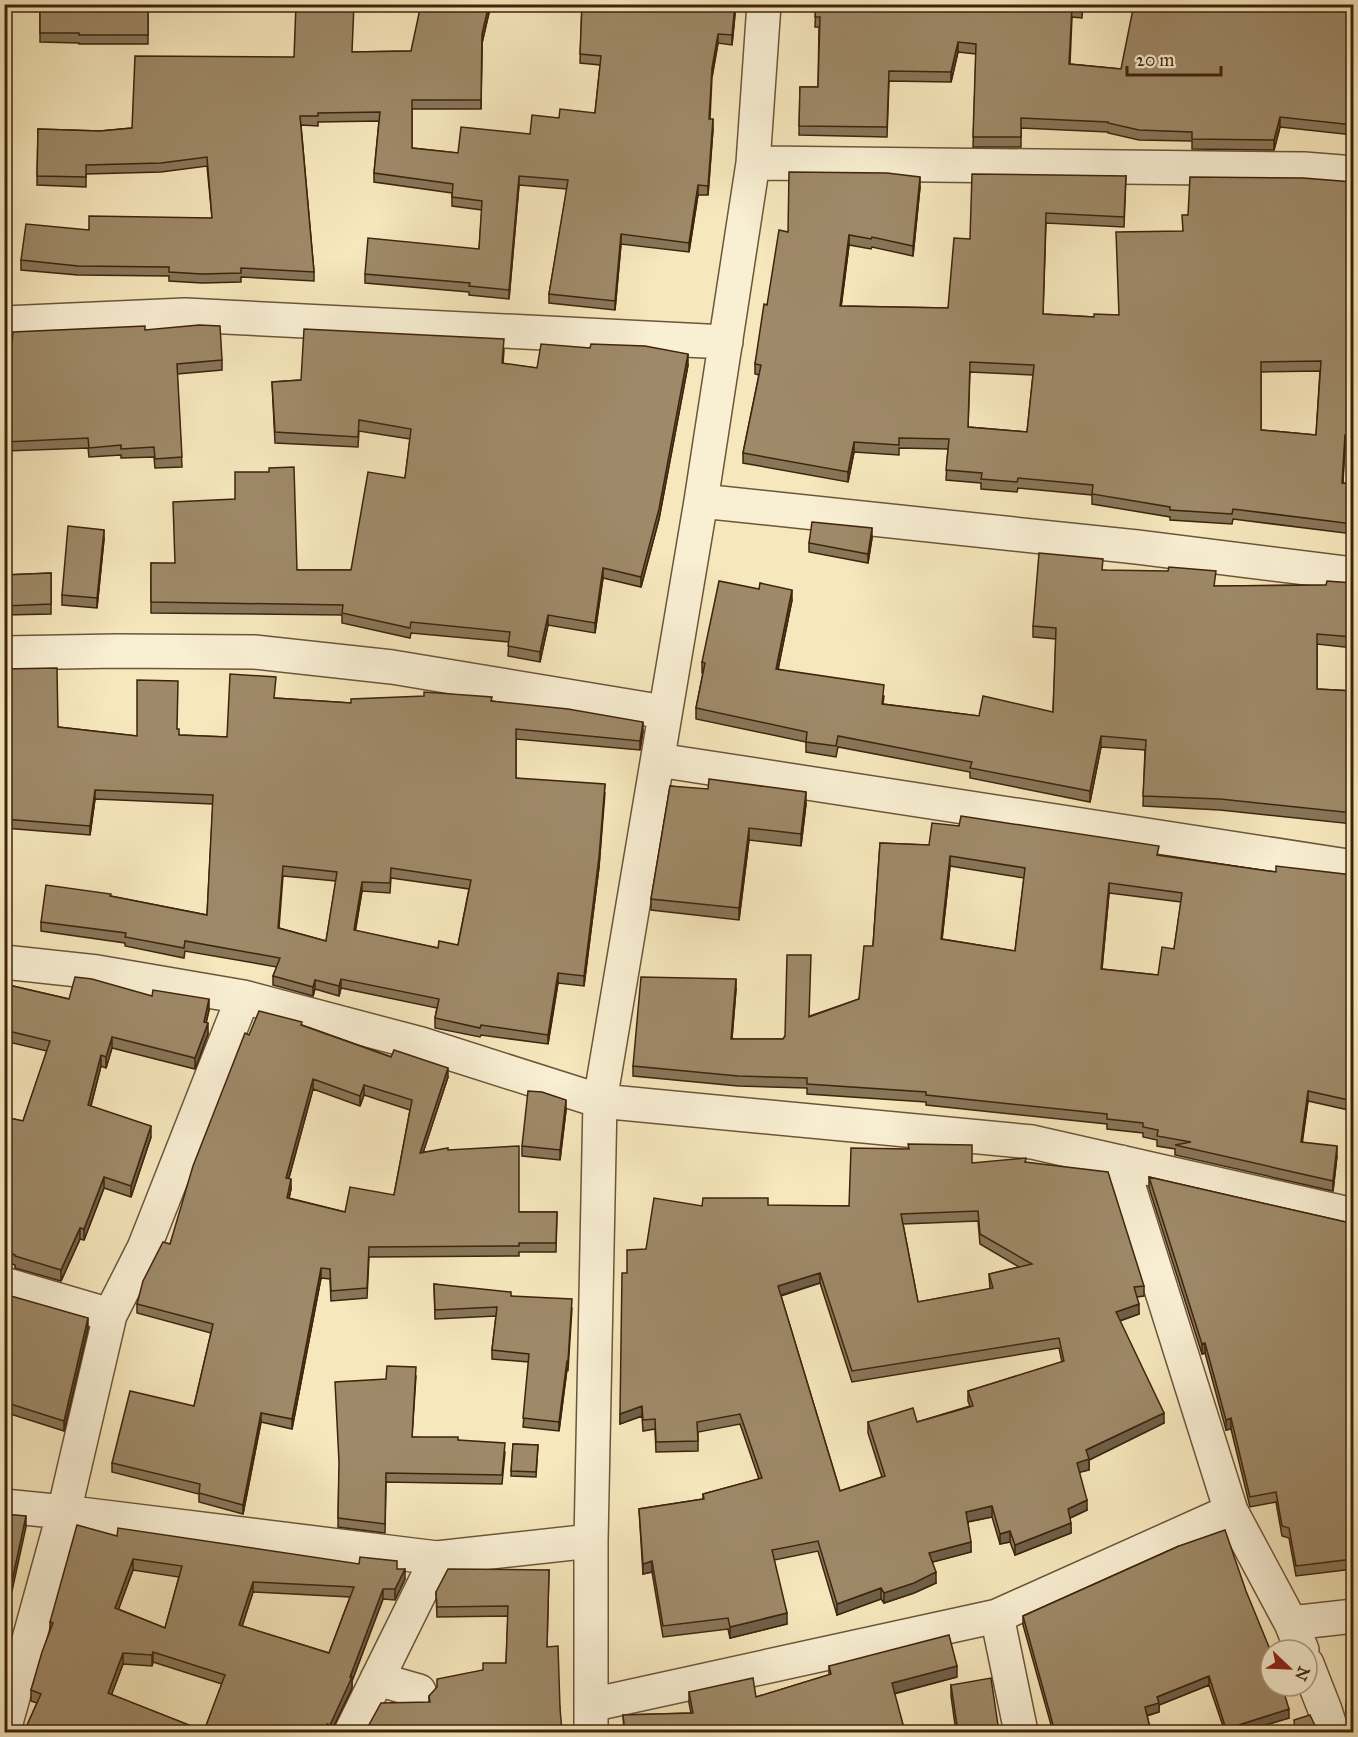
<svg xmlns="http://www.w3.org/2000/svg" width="1358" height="1737" font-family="'IM FELL Great Primer',serif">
<rect width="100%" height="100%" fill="#f6e7bc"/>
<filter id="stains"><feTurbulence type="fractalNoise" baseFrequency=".00333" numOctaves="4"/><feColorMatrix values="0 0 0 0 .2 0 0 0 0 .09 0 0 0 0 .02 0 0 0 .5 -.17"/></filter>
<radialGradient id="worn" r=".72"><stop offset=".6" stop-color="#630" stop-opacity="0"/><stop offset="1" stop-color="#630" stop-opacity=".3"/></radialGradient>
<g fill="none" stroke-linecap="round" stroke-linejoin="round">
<defs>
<path id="minor" d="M753 163 1304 169 1354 173
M4 323 185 315 726 342
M701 501 1137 547 1354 574
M4 653 117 651 254 652 392 667 664 712
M658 760 1354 867
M4 962 97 972 243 997 421 1044 600 1101 1032 1142 1354 1215
M1121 1162 1231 1511 1291 1623 1302 1650
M4 1284 110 1315
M4 1506 64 1512 110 1315 144 1248 243 997
M997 1616 1021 1732
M1291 1623 1354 1616
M1307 1664 1325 1710 1332 1732
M377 1679 419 1691
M591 1705 997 1616 1231 1511
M4 1730 64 1512 437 1558 591 1541
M351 1732 437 1558
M591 1732V1541L600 1101 701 501 753 163 764 4"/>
</defs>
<use href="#minor" stroke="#6d5539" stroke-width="36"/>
<use href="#minor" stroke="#f9efd3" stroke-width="33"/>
</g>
<path fill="#887659" stroke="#3f240d" stroke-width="1.5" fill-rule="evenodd" d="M40 4H148V44H79V43L40 42Z
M491 4 482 43 481 109H412V148L458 153 530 134 559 118 595 113 600 65 580 63 582 4H736L732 45 718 43 712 77 710 119 713 129 708 195H698L689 252 621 244 615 310 549 303V294L567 189 519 185 509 299 469 295V292L365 283V274L479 249 482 210 452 206V193L374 182V173L379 121 318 122V126L301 125 314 272V281L241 277V282L202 283 169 281V276L78 275 21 270V260L89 230 212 218 207 166 161 172 86 174V187L37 185 38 129 100 131 132 128 294 57 352 52 411 51Z
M816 4H1083L1082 18 1072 17 1070 64 1121 69 1353 13V135L1280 127 1274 150 1192 149V141L1139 140 1108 133V132L1021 128V147H973L976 54 958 52 951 82 889 81 887 137 799 135 800 87H818L819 27H815Z
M1126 176 1124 227 1046 223 1043 314 1094 317 1119 315 1183 231 1188 215 1353 182V445H1345L1343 483 1353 484V534L1233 519 1232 524 1170 520V517L1092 504V495L1018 488 1017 492 981 489V483L946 480 948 449 899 448V455L854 452 848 482 743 463V453L759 375 755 374V364L767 305 788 232 920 187 913 256 872 247 871 249 849 245 841 306 948 308 970 239ZM1320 371 1316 435 1261 430V372ZM970 372 1033 375 1027 432 968 427Z
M145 330 222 360V370L177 374 182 467 155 468 154 457 121 458V455L89 457 88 448 5 451 7 389Z
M504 350 503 364 537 368 688 365 659 519 641 587 603 578 595 633 548 625 540 662 508 656 509 642 411 633 410 638 342 623V615L151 613V563L297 570H351L405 478 410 439 359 431 358 447 275 443 272 382 301 380Z
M872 538 868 563 809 552V543Z
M104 539 97 608 62 605V595Z
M1103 570 1215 586 1326 585 1353 583V648L1317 644V689L1353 691V824L1220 810 1143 806 1145 750 1101 747 1090 802 970 778V772L838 747 836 757 806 752V742L696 719V708L703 673H702V662L759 589 792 600 778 669 884 696 883 704 979 716 1053 712 1056 639 1033 637V626Z
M51 573V614L4 615V575Z
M4 669 58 727 137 736 177 729 179 735 227 737 275 698 351 703 492 701 643 731 640 750 516 739V778L605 793 599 867 584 986 558 983 548 1044 481 1035 480 1037 435 1028V1018L437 1008 341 988 339 996 315 989 313 996 273 985V976L277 967 185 951 184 958 125 946V943L41 931V922L111 896 207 915 213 804 95 799 90 835 4 828ZM283 876 336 881 326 941 279 928ZM391 878 469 889 458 945 438 948 355 931 362 891 390 893Z
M670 786 806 804 801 846 749 840 739 920 651 910V899Z
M880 843 1159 855 1276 872 1353 875V1111L1308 1101 1302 1142 1337 1156 1333 1191 1175 1155V1149L1157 1146V1140L1143 1137V1133L1107 1129V1124L926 1105V1102L807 1094V1088L738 1086 633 1076V1066L736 989 732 1039H783L785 1036 810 1016 859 999 873 946ZM950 866 1024 878 1015 951 942 939ZM1109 893 1181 902 1174 949 1158 975 1102 969Z
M4 984 69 999 152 996 209 1010 206 1022 208 1034 195 1069 112 1048 106 1068 101 1066 91 1106 151 1137 131 1197 104 1188 84 1240 80 1239 61 1281 15 1268V1265L4 1261V1117L23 1121 47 1051 4 1041Z
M302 1025 448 1077 423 1152 448 1150 519 1212H557L556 1252H519V1256L369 1257 367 1298 331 1301 330 1279 321 1278 292 1429 261 1422 243 1514 199 1502V1494L112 1472V1463L194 1406 211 1333 137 1313V1304L170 1244 249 1035ZM313 1089 360 1106 364 1095 410 1110 394 1195 345 1212 289 1198 291 1189 289 1178Z
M566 1110 560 1160 522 1156V1146Z
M1026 1162 1144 1286V1296L1137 1297 1139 1314 1120 1321 1164 1423 1089 1460V1470L1079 1472 1087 1510 1070 1518 1071 1533 1015 1555 1010 1542 1000 1544 992 1517 968 1522 971 1552 932 1562 936 1583 914 1593 884 1603 881 1599 837 1615 818 1551 774 1560 787 1624 730 1638 728 1629 663 1637 652 1572 643 1574 639 1509 703 1499V1494L759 1479 740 1424 698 1432V1451L656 1452 655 1429 643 1431 642 1416 620 1424 627 1273 646 1249 702 1206H849L972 1163ZM978 1221 980 1244 1019 1267 989 1274 990 1289 918 1302 903 1224ZM820 1283 852 1382 1059 1348 1062 1362 968 1391V1401L970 1406 917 1422H868V1433L882 1477 840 1491 781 1296Z
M1149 1177 1350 1223 1353 1222V1569L1296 1576 1289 1538 1282 1536 1276 1502 1250 1507 1231 1429 1226 1430 1205 1353 1202 1354 1149 1188Z
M434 1284 511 1296 572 1308 568 1370 567 1369 559 1431 523 1427 529 1362 492 1359V1350L496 1316 435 1319Z
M4 1294 88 1328 64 1431 4 1412Z
M416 1376 412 1437 458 1440 505 1452 502 1484 386 1482 385 1533 338 1527 339 1471 386 1379Z
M513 1444 538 1445 536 1477 511 1476Z
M117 1536 397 1569 405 1579 395 1600 383 1599 352 1681V1688L331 1732H24L37 1703 31 1701V1690L50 1631V1622ZM133 1570 179 1577 165 1628 118 1609ZM253 1592 350 1597 329 1653 242 1626ZM153 1662 222 1684 204 1731 111 1695 123 1664 152 1666Z
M1179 1546 1289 1718 1242 1732H1225L1209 1685 1159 1705V1712L1147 1716 1151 1732H1053L1023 1625V1616Z
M549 1570 547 1647 560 1708 429 1702V1696L483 1670 506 1663 508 1616 437 1617 436 1592Z
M1353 1635V1693L1347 1646V1636Z
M829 1666 957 1677 894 1694 905 1732H624L623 1715 691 1713 689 1703V1692L756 1697 829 1675Z
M951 1685 999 1732H956L951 1696Z
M1353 1701 1350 1727 1346 1713V1704Z"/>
<path fill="#6f6049" stroke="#3f240d" stroke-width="1.5" d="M489 4H491L482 43 481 109 482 34Z
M735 4H736L732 45V35Z
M718 34V43L712 77V68Z
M958 42V52L951 82V72Z
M1280 117V127L1274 150V140Z
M713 119V129L708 195V186Z
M519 176V185L509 299V290Z
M920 177V187L913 256V246Z
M698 185V195L689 252V243Z
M621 234V244L615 310V301Z
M849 235V245L840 316V306Z
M688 354V365L659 519 641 587V577Z
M1345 435V445L1342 493V483Z
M854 442V452L848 482V472Z
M872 528V538L868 563V554Z
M104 530V539L97 608V598Z
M603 568V578L595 633V623Z
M792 590V600L776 679V669Z
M548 615V625L540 662V652Z
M643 722V731L640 750V741Z
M1101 736V747L1090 802V791Z
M605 784 599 867 584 986V976Z
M95 790V799L90 835V826Z
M806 792V804L801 846V834Z
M749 828V840L739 920V908Z
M950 856V866L941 949V939Z
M362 882V891L354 940V930Z
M1109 883V893L1101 979V969Z
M558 973V983L548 1044V1035Z
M341 979V988L339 996V986Z
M736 979V989L731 1049V1039Z
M315 980V989L313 996V987Z
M209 999V1010L204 1033V1022Z
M208 1023V1034L195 1069V1058Z
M112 1037V1048L106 1068V1057Z
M101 1055V1066L88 1116V1105Z
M448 1068V1077L420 1162V1153Z
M313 1079V1089L286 1188V1178Z
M364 1085V1095L360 1106V1096Z
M1308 1091V1101L1301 1152V1142Z
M566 1100V1110L560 1160V1150Z
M151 1126V1137L131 1197V1186Z
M1337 1146V1156L1333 1191V1181Z
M104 1177V1188L84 1240V1229Z
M291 1179V1189L287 1208V1198Z
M80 1228V1239L61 1281V1270Z
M321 1268V1278L292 1429V1419Z
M820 1273V1283L778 1296V1286Z
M1139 1304V1314L1116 1322V1312Z
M88 1318V1328L64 1431V1421Z
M1205 1343V1353L1202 1354V1344Z
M567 1361V1369L559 1431V1422Z
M642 1406V1416L620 1424V1414Z
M261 1413V1422L243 1514V1505Z
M1164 1413V1423L1089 1460V1470L1077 1473V1463L1086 1450Z
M1231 1418V1429L1226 1430V1420Z
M1087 1500V1510L1068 1519V1509Z
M992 1506V1517L966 1522V1512Z
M26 1516V1527L12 1591 4 1613V1602Z
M1071 1523V1533L1015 1555V1545Z
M1010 1531V1542L1000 1544V1534Z
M971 1542V1552L929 1563V1553Z
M133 1559V1570L115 1619V1608Z
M652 1561V1572L643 1574V1564Z
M405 1569V1579L395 1600V1589Z
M936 1572V1583L914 1593 884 1603V1593Z
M253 1582V1592L239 1636V1625Z
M881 1588V1599L837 1615V1604Z
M383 1589V1599L352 1681V1688L331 1732H330V1725L350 1677Z
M787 1613V1624L730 1638V1627Z
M153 1652V1662L152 1666V1655Z
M123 1653V1664L108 1704V1693Z
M957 1666V1677L892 1694V1683Z
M1209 1676V1685L1159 1705V1712L1145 1716V1707L1157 1697Z
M1289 1709V1718L1242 1732H1226V1729Z"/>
<path fill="#9e8968" stroke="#3f240d" stroke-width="1.5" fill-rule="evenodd" d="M40 4H148V35H79V33H40Z
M296 4H354L352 52 411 51 421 4H489L482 34 481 100H412V148L458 153 461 127 530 134 532 115 559 118 560 109 595 113 601 56 580 54 582 4H735L732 35 718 34 712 68 709 119H713L708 186 698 185 689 243 621 234 615 301 549 294 568 180 519 176 509 290 469 286 470 283 365 274 368 238 479 249 482 201 452 197 453 184 374 173 380 112 318 113V116H300L314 272 241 268V273L202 274 169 272V267L78 266 21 260 26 224 89 230V216L212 218 207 157 161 163 86 165V177L37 176 38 129 100 131 132 128 135 56 294 57Z
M816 4H1082V8L1072 7 1069 64 1121 69 1134 4H1303L1353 13V125L1280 117 1274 140 1192 139V132L1139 130 1108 123V122L1021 118V137H973L976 44 958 42 951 72 889 71 887 127 799 126 800 87H818L820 17H815Z
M789 172 887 173 920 177 913 246 872 237 871 239 849 235 840 306 948 308 954 238 970 239 972 174 1126 176 1124 217 1046 213 1043 314 1094 317V314L1119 315 1116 232 1183 231 1182 215H1188L1190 177 1303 178 1353 182V435H1345L1342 483 1353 484V524L1233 509 1232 514 1170 510V507L1092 494 1093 485 1018 478 1017 482 981 479 982 473 946 470 949 439 899 438V445L854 442 848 472 743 453 761 365 755 364 764 304 767 305 779 230 788 232ZM1321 361 1316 435 1261 430V362ZM970 362 1034 365 1027 432 968 427Z
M199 325 220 326 222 360 177 364 182 457 155 459 154 447 121 449V445L89 448 88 438 5 442 7 389 13 332 145 326V330Z
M304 329 504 339 502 363 537 368 541 344 590 348 591 344 645 346 688 354 659 509 641 577 603 568 595 623 548 615 540 652 508 646 510 632 411 622 410 628 342 613 343 605 151 602V563H175L173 502 235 499V472H269V468L294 467 297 570H351L368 472 405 478 411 429 359 420 358 437 275 432 272 382 301 380Z
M4 420H5V462H4Z
M812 522 872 528 868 554 809 543Z
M68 526 104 530 97 598 62 595Z
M1039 553 1103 559 1102 570 1168 571 1169 567 1216 571 1214 586 1326 585 1327 581 1353 583V637L1317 634V689L1353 691V813L1220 799 1143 796 1146 740 1101 736 1090 791 970 768 972 762 838 736 836 746 806 742 807 732 696 708 705 663 702 662 719 581 759 589 760 583 792 590 776 669 884 685 882 704 979 716 983 696 1053 712 1056 628 1033 626Z
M51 573V604L4 606V575Z
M57 668 58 727 137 736V680L178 681 177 729H179V735L227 737 230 674 276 677 274 698 351 703V699L424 696V692L492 697 491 701 568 709 643 722 640 741 516 729V778L605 784 599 857 584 976 558 973 548 1035 481 1025 480 1028 435 1018 439 999 341 979 339 986 315 980 313 987 273 976 280 958 185 941 184 948 125 937 126 933 41 922 46 885 111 894 110 896 207 915 213 795 95 790 90 826 4 819V669ZM283 866 337 872 326 941 278 928ZM391 868 471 880 458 945 439 941 438 948 354 930 362 882 390 883Z
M709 779 806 792 801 834 749 828 739 908 651 899 670 786 708 789Z
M961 816 1159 846 1157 855 1276 872V866L1353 875V1101L1308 1091 1301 1142 1337 1146 1333 1181 1175 1145 1191 1142 1157 1136 1158 1130 1143 1127V1123L1107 1119V1114L926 1095V1092L807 1084V1078L738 1076 633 1066 641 977 736 979 731 1039H783L785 1036 787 955H811L809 1017 859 999 864 946H873L880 843 929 845 932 823 959 826ZM950 856 1025 868 1015 951 941 939ZM1109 883 1182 893 1174 949 1162 947 1158 975 1101 969Z
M75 977 92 979 152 996 153 990 209 999 204 1022 208 1023 195 1058 112 1037 106 1057 101 1055 88 1105 151 1126 131 1186 104 1177 84 1229 80 1228 61 1270 15 1256V1255L4 1250V1117L23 1121 50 1041 4 1030V984L69 999Z
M259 1011 302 1022 301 1025 391 1057 394 1050 448 1068 420 1153 448 1148V1150L519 1146V1212H557L556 1243H519V1246L369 1247 367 1288 331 1291 330 1269 321 1268 292 1419 261 1413 243 1505 199 1493 200 1484 112 1463 130 1391 194 1406 213 1324 137 1304 143 1281 163 1242 170 1244 193 1166 245 1033 249 1035ZM313 1079 360 1096 364 1085 412 1100 394 1195 350 1187 345 1212 287 1198 291 1179 286 1178Z
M528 1091 542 1092 566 1100 560 1150 522 1146Z
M908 1144 972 1145V1163L1026 1158 1025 1162 1108 1172 1144 1286 1134 1287 1139 1304 1116 1312 1164 1413 1086 1450 1089 1459 1077 1463 1087 1500 1068 1509 1071 1523 1015 1545 1010 1531 1000 1534 992 1506 966 1512 971 1542 929 1553 936 1572 914 1583 884 1593 881 1588 837 1604 818 1541 772 1550 787 1613 730 1627 728 1618 663 1626 652 1561 643 1564 639 1509 704 1499 703 1494 762 1478 740 1414 697 1422 698 1441 656 1442 655 1419 643 1420 642 1406 620 1414 622 1273H627V1250L646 1249 654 1198 702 1206 703 1198H768V1205L849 1206 851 1148 909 1149ZM978 1211 980 1234 1032 1264 989 1274 993 1288 918 1302 901 1214ZM820 1273 852 1371 1059 1338 1064 1361 968 1391 973 1406 917 1422 913 1408 868 1422 885 1476 840 1491 778 1286Z
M1149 1177 1350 1223 1353 1222V1559L1296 1566 1289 1528 1282 1526 1276 1492 1250 1497 1231 1418 1226 1420 1205 1343 1202 1344Z
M434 1284 511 1292V1296L572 1299 568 1361H567L559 1422 523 1418 529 1354 492 1350 497 1307 435 1310Z
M4 1294 88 1318 64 1421 4 1402Z
M387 1366 416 1367 412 1437H458V1440L505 1443 502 1475 386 1473 385 1524 338 1518 339 1462 335 1382 386 1379Z
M513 1444 538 1445 536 1472 511 1471Z
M4 1514 26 1516 12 1581 4 1602Z
M77 1525 117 1536 118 1528 359 1564 360 1557 397 1561V1569H405L395 1589H383L350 1677H352L330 1725 327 1724 323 1732H24L41 1694 31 1690 42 1652 53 1623 50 1622ZM133 1559 182 1566 165 1628 115 1608ZM253 1582 354 1587 329 1653 239 1625ZM153 1652 225 1675 204 1731 108 1693 123 1653 152 1655Z
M1225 1530 1246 1591 1271 1652V1686H1282L1289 1709 1226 1729 1209 1676 1157 1697 1159 1703 1145 1707 1151 1732H1055L1023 1616 1179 1546Z
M448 1569 549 1570 547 1647 558 1646 560 1708 562 1732H365L381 1703 430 1702 429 1696 437 1687V1679L483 1670V1663H506L508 1606 437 1607 436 1592Z
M949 1635 957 1666 892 1683 905 1732H625L623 1715 693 1713 689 1692 753 1678 756 1697 831 1674 829 1666Z
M1353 1635V1683L1347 1636Z
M991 1678 999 1732H958L951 1685Z
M1353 1701V1732H1347L1350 1727V1717L1346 1704Z
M1310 1715 1318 1732H1295L1294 1720Z"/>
<rect width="1358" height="1737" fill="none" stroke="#f6e7bc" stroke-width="24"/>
<rect x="6" y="6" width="1346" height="1725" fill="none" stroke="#3f240d" stroke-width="3"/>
<rect x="12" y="12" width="1334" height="1713" fill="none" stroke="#3f240d" stroke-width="1.5"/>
<g transform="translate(1289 1668) rotate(113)"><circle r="28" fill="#f9efd3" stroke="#af9e84" stroke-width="1.5"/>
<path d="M0-4.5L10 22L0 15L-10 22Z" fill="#8f2418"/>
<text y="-9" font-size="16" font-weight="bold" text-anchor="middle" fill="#3f240d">N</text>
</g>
<path d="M1127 66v9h94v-9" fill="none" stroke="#3f240d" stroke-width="3"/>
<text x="1136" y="66" font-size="18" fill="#3f240d" stroke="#f9efd3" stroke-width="4.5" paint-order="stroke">20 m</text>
<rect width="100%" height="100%" filter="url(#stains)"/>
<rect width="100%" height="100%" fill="url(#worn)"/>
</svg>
